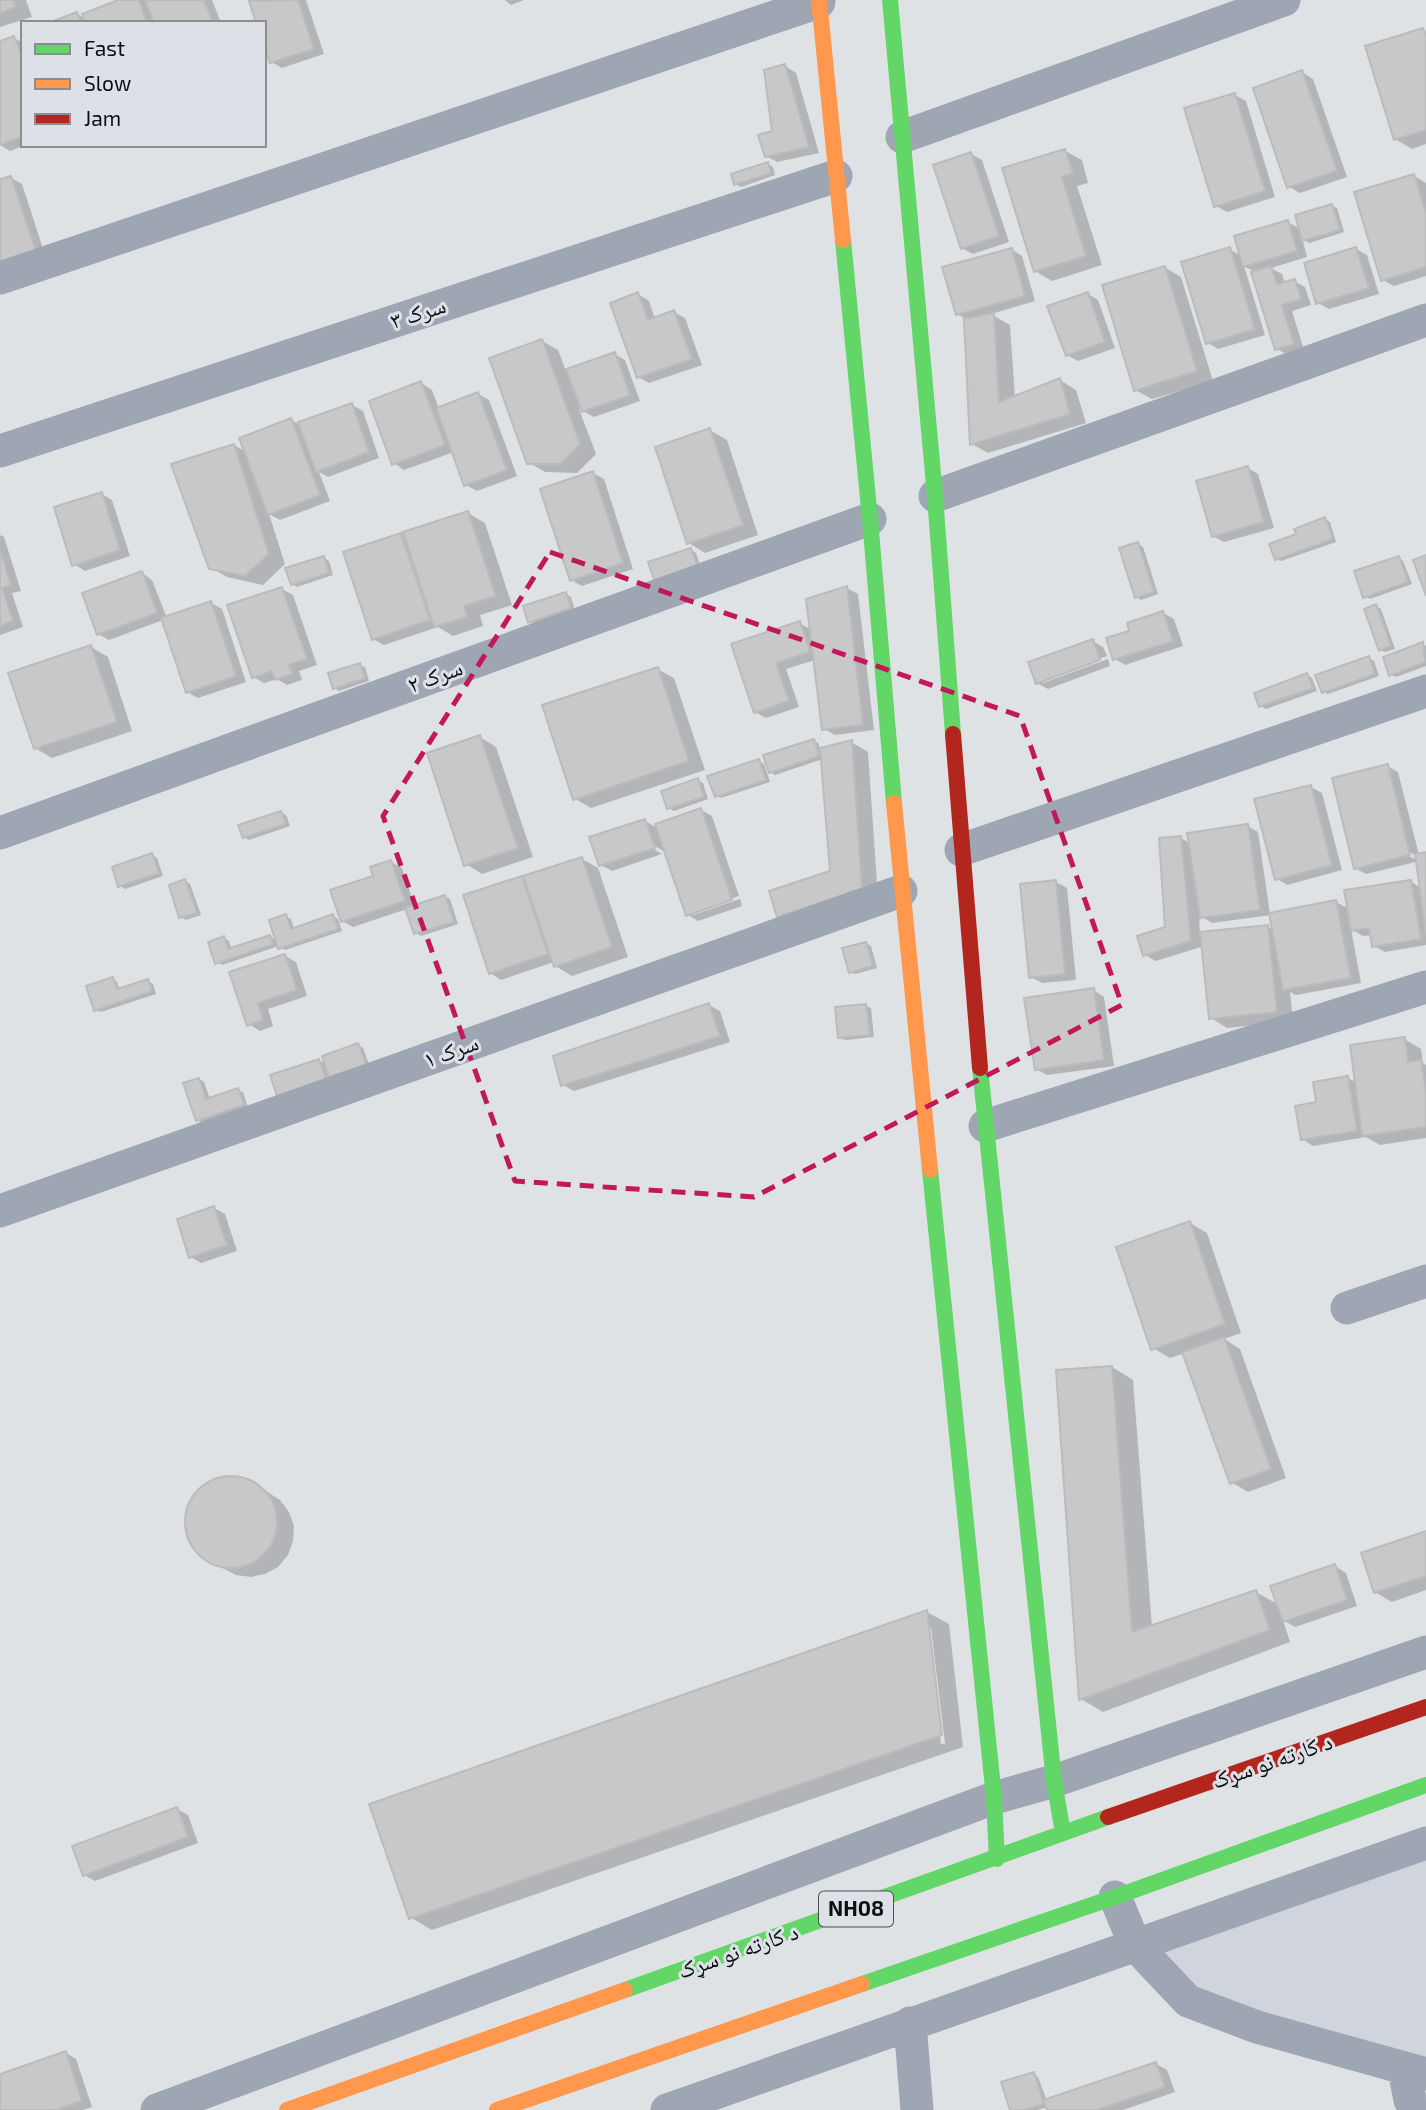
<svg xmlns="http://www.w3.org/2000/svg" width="1426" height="2110" font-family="'Exo 2','Noto Naskh Arabic',sans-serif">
<rect width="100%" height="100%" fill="#dfe2e5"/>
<path fill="#d0d5dd" d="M1426 1843V2074L1257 2027 1135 1945Z"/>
<path fill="#0003" fill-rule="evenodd" d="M0 0H26L32 17 0 27Z
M123 0H144L148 2 147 0H212L221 23H53L77 14 86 19Z
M257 0H306L324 54 282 68 271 62 264 23 251 2Z
M505 0H524L511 5Z
M1423 30 1426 32V144L1412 149 1395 139Z
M14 38 23 43V145H25L10 151 0 145V43Z
M785 66 796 73 819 153 777 162 766 156 774 132Z
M1302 72 1313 79 1347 177 1300 193 1289 187Z
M1235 95 1246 101 1275 197 1227 212 1216 206Z
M1065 151 1082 160 1088 183 1077 186 1102 265 1052 281 1035 271Z
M971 154 982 160 1009 242 973 254 962 248Z
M768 164 773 167 775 175 741 187 736 184Z
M1414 176 1426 183V276L1394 286 1383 280Z
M11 178 22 184 47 261 0 277V181Z
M1332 206 1337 208 1344 232 1309 243 1302 238 1307 257 1271 268 1282 274 1285 284 1294 281 1305 287 1311 305 1292 311 1304 350 1288 355 1277 349 1253 271 1244 266 1265 335 1218 349 1207 342 1229 249 1242 256 1287 222 1301 229Z
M1011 249 1022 256 1035 301 991 314 1010 325 1015 398 1060 380 1076 390 1086 423 988 453 972 444 966 319 957 314Z
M1356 249 1367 255 1379 294 1329 309 1318 303Z
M1164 267 1181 277 1213 381 1152 399 1135 390Z
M638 294 649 301 655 319 674 312 685 318 702 365 649 383 638 377Z
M1088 294 1098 300 1115 348 1078 361 1067 355Z
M542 341 558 350 566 371 614 354 625 360 640 401 594 417 579 409 596 454 577 473 545 472 528 462Z
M421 383 432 390 439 409 478 394 489 400 517 476 477 491 466 485 454 452 404 470 394 463Z
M352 405 363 411 379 458 328 477 319 472 330 501 280 520 269 514 285 564 263 585 227 577 210 567 234 445 246 452 291 420 298 424Z
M710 430 727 440 758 535 705 553 689 543Z
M1248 468 1258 474 1274 528 1224 542 1213 536Z
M593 473 604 479 633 569 582 586 571 580Z
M102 494 112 500 130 556 85 571 74 564Z
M468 513 485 523 512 605 480 615 483 626 453 636 438 627 384 645 373 639 401 535 407 538Z
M1325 519 1330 522 1336 542 1281 561 1276 559 1298 535Z
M0 535 4 537 21 591 12 593 23 627 0 635Z
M1138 544 1143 547 1158 594 1141 600 1136 597Z
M691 550 696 553 703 573 658 584Z
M324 558 329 561 333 575 297 587 292 584Z
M1399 558 1403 561 1412 584 1370 599 1365 596Z
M142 573 152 580 167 618 211 603 222 609 246 682 198 698 187 692 163 620 109 640 98 634Z
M847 588 858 594 874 730 835 735 824 729 815 660 786 669 799 707 766 718 755 712 733 645 799 623 812 630Z
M282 589 293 595 317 665 299 671 302 680 287 685 277 679 264 683 253 677Z
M566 594 571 597 575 611 534 624 529 621Z
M1376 606 1381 609 1395 649 1385 652 1380 650Z
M1163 613 1174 619 1183 646 1125 665 1114 658 1131 632Z
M1092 641 1103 647 1107 656 1043 680V683L1108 659 1110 666 1048 689 1037 683Z
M1422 644 1426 646V666L1396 677 1391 675Z
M91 647 108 657 132 731 52 758 35 748Z
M1369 658 1374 661 1379 676 1328 694 1323 692Z
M360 665 365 667 369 681 339 691 334 688Z
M657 669 674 678 705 770 591 808 574 798Z
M1307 675 1312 678 1317 691 1266 709 1261 706Z
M480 737 496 747 533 857 482 874 466 864Z
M813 740 818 743 821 750 851 742 868 752 878 898 795 926 778 916 832 873 823 759 775 775 770 772Z
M759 761 764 764 770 782 721 798 716 795Z
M1387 766 1398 772 1419 855 1426 854V945L1385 952 1374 946 1372 935 1363 936 1351 929 1361 983 1296 995 1290 992 1293 1021 1227 1028 1211 1018 1204 946 1156 961 1145 955 1167 928 1181 838 1191 844 1247 826 1258 832 1270 914 1336 902 1349 909 1410 881 1421 888 1416 862 1366 874 1355 868ZM1404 849 1418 857V861L1402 852ZM1199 915 1212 923 1271 915 1274 930 1268 927 1200 934Z
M698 780 703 783 708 799 674 811 669 808Z
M1311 787 1322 793 1342 870 1287 885 1276 878Z
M701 810 712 816 739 896 693 911V915L740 899 742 906 698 921 687 914 667 853 648 842 646 845 662 854 612 871 601 865 645 821 659 829Z
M281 813 286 815 290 826 249 840 244 837Z
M152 855 157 858 163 876 125 889 120 886Z
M582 859 598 868 628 957 572 976 555 966 554 962 501 980 490 973 522 877Z
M391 862 402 868 415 907 445 897 450 899 458 924 421 936 416 933 407 909 353 927 342 921 375 877Z
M185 881 190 884 201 915 186 920 181 917Z
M1056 882 1067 888 1076 980 1042 983 1031 977Z
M286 916 291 919 294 929 333 916 338 919 342 931 285 950 279 946 222 965 217 962 224 938 229 941 232 950 270 937 278 941Z
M866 943 871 946 877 968 855 974 850 972Z
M285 956 296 962 307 996 268 1009 273 1026 260 1031 249 1024 232 973Z
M112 979 117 982 120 990 148 981 153 984 156 994 101 1012 96 1010Z
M1093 990 1104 997 1114 1066 1047 1075 1036 1069Z
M709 1005 720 1011 730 1042 574 1091 563 1085Z
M866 1006 871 1008 874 1037 845 1040 840 1037Z
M1404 1039 1421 1049 1423 1063 1426 1065V1138L1380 1145 1366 1137 1313 1146 1302 1139 1318 1104 1348 1078 1357 1083Z
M358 1045 363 1048 370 1067 336 1079 327 1074 330 1083 284 1098 319 1060 327 1065Z
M199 1079 204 1082 210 1099 238 1090 243 1092 248 1108 202 1123 197 1120Z
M214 1208 225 1214 237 1251 201 1263 191 1257Z
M1190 1223 1207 1233 1241 1333 1224 1339 1240 1349 1286 1478 1248 1492 1231 1482 1185 1353 1170 1358 1153 1348Z
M1112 1367 1133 1380 1152 1627 1256 1592 1279 1605 1335 1566 1346 1573 1357 1606 1295 1627 1283 1620 1290 1642 1103 1712 1081 1699 1058 1372Z
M236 1477 250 1481 280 1500 289 1512 294 1526 293 1541 288 1555 278 1567 265 1574 251 1577 236 1575 205 1559 195 1548 188 1535 186 1521 188 1507 195 1494 207 1484 221 1478Z
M1426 1533V1590L1392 1602 1375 1592Z
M927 1612 949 1624 963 1747 432 1930 410 1917ZM928 1628H931L945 1744H941Z
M177 1809 188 1815 198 1843 95 1881 84 1875Z
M66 2053 76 2059 92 2107 83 2110H0V2076Z
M1156 2064 1167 2070 1175 2092 1123 2110H1048L1047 2107 1037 2110H1012L1033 2074 1038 2077 1047 2101Z"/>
<path fill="#c8c8c9" stroke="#bbbbbc" stroke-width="2" d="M0 0H14L16 7 0 13Z
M118 0H139L147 23H85L82 14Z
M145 0H204L213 23H154Z
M298 0 314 49 270 63 264 46V23H256L249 1Z
M77 12 81 23H48Z
M1423 28 1426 37V130L1394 140 1365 46Z
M14 36 23 59V136L0 145V41Z
M785 64 809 147 765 157 758 135 772 131 764 70Z
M1302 70 1337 171 1287 188 1253 88Z
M1235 93 1265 191 1214 207 1184 108Z
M1065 149 1073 173 1062 177 1086 256 1034 272 1002 168Z
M971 152 999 236 961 249 933 165Z
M768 162 771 173 734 185 731 174Z
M1414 174 1426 214V267L1381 281 1354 192Z
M11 176 37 255 0 267V179Z
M1332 204 1340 230 1302 241 1295 215Z
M1288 220 1297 251 1243 267 1234 236Z
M1230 247 1255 329 1206 344 1181 262Z
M1356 247 1369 288 1316 304 1304 263Z
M1012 248 1025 296 956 315 942 267Z
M1165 266 1197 371 1134 391 1102 285Z
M1271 266 1277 284 1295 279 1301 299 1282 305 1294 344 1275 350 1251 272Z
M638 292 648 320 674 310 692 359 637 378 610 303Z
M1088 292 1105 342 1066 356 1047 306Z
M994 313 999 402 1060 378 1070 414 970 445 964 319Z
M542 339 580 444 560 464H527L489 358Z
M615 352 630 395 582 412 566 369Z
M421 381 445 445 392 465 369 401Z
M478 392 507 470 464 486 436 408Z
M352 403 369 452 316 472 298 422Z
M291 418 320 495 268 515 239 438Z
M710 428 743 525 687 544 655 447Z
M234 444 269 554 245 576 209 569 171 464Z
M1248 466 1264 522 1212 537 1196 481Z
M593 471 623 563 570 581 540 489Z
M102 492 120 550 72 566 54 507Z
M468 511 496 596 464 606 467 617 434 627 403 532Z
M1325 517 1333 539 1275 560 1269 544 1296 534 1294 529Z
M401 533 430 620 372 640 343 552Z
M1138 542 1154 592 1135 598 1119 548Z
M691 548 699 571 656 585 648 562Z
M0 550 11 585 2 588 13 621 0 626Z
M1426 555V596L1413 560Z
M324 556 329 573 291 585 285 568Z
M1399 556 1408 582 1363 598 1354 571Z
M142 571 157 613 97 635 82 593Z
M847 586 863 725 822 730 806 599Z
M282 587 307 659 289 665 292 674 275 680 272 671 252 678 227 605Z
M566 592 571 608 528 623 523 606Z
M211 601 236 676 186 693 161 618Z
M1376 604 1391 646 1379 651 1364 609Z
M1163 611 1173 641 1113 660 1106 638 1129 631 1127 623Z
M800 621 810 652 776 663 789 701 754 713 731 644Z
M1093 639 1100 660 1036 684 1028 662Z
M1423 642 1425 662 1389 676 1383 657Z
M91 645 117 722 34 749 8 673Z
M1369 656 1375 674 1322 693 1315 675Z
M360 663 365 678 333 689 328 673Z
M658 667 689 761 573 800 542 705Z
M1307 673 1313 688 1259 707 1254 693Z
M480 735 518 848 464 866 427 753Z
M814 739 819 756 769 773 763 755Z
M852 740 862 889 777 917 769 891 830 871 820 748Z
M759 759 766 780 715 797 707 776Z
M1388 764 1410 855 1354 869 1332 778Z
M698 778 704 797 667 809 661 791Z
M1311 785 1332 865 1275 880 1254 799Z
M701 808 732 900 686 916 655 824Z
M281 811 286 824 243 838 238 825Z
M645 819 655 848 599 866 589 837Z
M1248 824 1260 910 1200 918 1187 833Z
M1181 836 1191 941 1143 956 1137 936 1165 927 1159 838Z
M1426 852V935L1415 854Z
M152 853 159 873 118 887 112 867Z
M582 857 612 947 554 967 523 876Z
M391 860 405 901 341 922 330 890 373 876 370 867Z
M522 876 548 954 489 974 463 895Z
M185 879 197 913 179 918 169 885Z
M1056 880 1065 974 1029 978 1020 884Z
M1411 880 1421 939 1372 947 1369 928 1351 931 1344 890Z
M445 895 454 922 414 934 405 908Z
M1336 900 1351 978 1283 990 1269 913Z
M286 914 291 929 333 914 338 929 278 949 269 920Z
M1268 925 1277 1012 1209 1019 1200 932Z
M270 935 273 944 215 964 208 942 224 936 228 949Z
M866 942 873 966 849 973 842 948Z
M285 954 297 990 258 1003 263 1020 247 1026 229 972Z
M113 977 117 989 148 979 152 991 94 1011 86 986Z
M1094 988 1104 1060 1035 1070 1024 998Z
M709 1003 720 1036 561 1086 553 1056Z
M866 1004 870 1035 838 1038 835 1007Z
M1405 1037 1408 1062 1421 1060 1426 1092V1127L1362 1136 1350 1045Z
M358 1043 366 1065 329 1077 322 1056Z
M319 1059 326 1080 277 1096 270 1075Z
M1348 1076 1357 1131 1301 1140 1295 1106 1316 1102 1313 1082Z
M199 1078 206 1099 238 1088 244 1105 196 1121 183 1083Z
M214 1206 227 1245 189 1258 177 1219Z
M1190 1221 1225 1324 1151 1350 1116 1247Z
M1224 1337 1271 1469 1230 1484 1182 1352Z
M1112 1366 1132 1632 1256 1590 1270 1630 1079 1700 1056 1370Z
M185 1522a46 46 0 1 1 92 0a46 46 0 1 1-92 0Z
M1426 1531V1576L1374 1593 1361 1553Z
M1335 1564 1347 1600 1283 1622 1270 1586Z
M927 1610 942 1735 409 1919 369 1804Z
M177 1807 188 1837 83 1876 72 1846Z
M66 2051 82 2101 55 2110H0V2074Z
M1156 2062 1165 2087 1096 2110H1047L1043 2100Z
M1034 2072 1044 2104 1025 2110H1010L1001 2082Z"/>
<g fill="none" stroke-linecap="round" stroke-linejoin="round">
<path stroke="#9ea6b3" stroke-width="33" d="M902 137 1284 0
M0 278 819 2
M0 451 836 176
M935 496 1426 320
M0 833 870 519
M961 850 1426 691
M985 1126 1426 987
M0 1211 901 891
M1347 1308 1426 1281
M1115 1897 1135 1945 1188 2001 1257 2027 1426 2074
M910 2023 917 2110
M1404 2069 1410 2100 1416 2110
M157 2110 994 1798 1054 1781 1426 1652
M667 2110 1426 1843"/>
<path stroke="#63d668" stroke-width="16" d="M890 0 935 496 953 734
M843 240 870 519 894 803
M980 1068 1054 1781 1063 1833
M930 1170 994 1798 997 1859
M862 1984 1115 1897 1426 1785
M625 1990 1108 1817"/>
<path stroke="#ff974d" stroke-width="16" d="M819 0 843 240
M894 803 930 1170
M287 2110 625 1990
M497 2110 862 1984"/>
<path stroke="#b3261e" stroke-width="16" d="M953 734 980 1068
M1108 1817 1426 1707"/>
</g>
<path fill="none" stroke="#c2185b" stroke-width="5" stroke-dasharray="14 9" stroke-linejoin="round" d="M550 552 1020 716 1122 1005 754 1197 515 1181 383 816Z"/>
<g text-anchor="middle" stroke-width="6" stroke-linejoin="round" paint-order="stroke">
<rect fill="#dde1e7" stroke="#4b4d50" stroke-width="2" x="819" y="1891.5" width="74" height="35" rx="5"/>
<g font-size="21" font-weight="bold" fill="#0d0e10">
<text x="856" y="1916">NH08</text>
</g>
<g font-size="23" fill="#0d0e10" stroke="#dde1e7">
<text transform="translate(418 313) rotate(-18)" y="8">سرک ۳</text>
<text transform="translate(435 676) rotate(-20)" y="8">سرک ۲</text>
<text transform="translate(451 1051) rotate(-20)" y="8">سرک ۱</text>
<text transform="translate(1272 1761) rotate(-19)" y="8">د کارته نو سړک</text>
<text transform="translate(738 1951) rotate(-19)" y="8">د کارته نو سړک</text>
</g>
</g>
<rect x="21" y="21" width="245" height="126" fill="#dde1e7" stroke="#8a8d91" stroke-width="2"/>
<rect x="35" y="44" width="35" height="10" fill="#63d668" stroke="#8a8d91" stroke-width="2"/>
<text x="84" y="56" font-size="21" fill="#0d0e10">Fast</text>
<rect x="35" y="79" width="35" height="10" fill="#ff974d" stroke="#8a8d91" stroke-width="2"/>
<text x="84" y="91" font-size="21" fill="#0d0e10">Slow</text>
<rect x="35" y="114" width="35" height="10" fill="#b3261e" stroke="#8a8d91" stroke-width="2"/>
<text x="84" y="126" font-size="21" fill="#0d0e10">Jam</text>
</svg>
